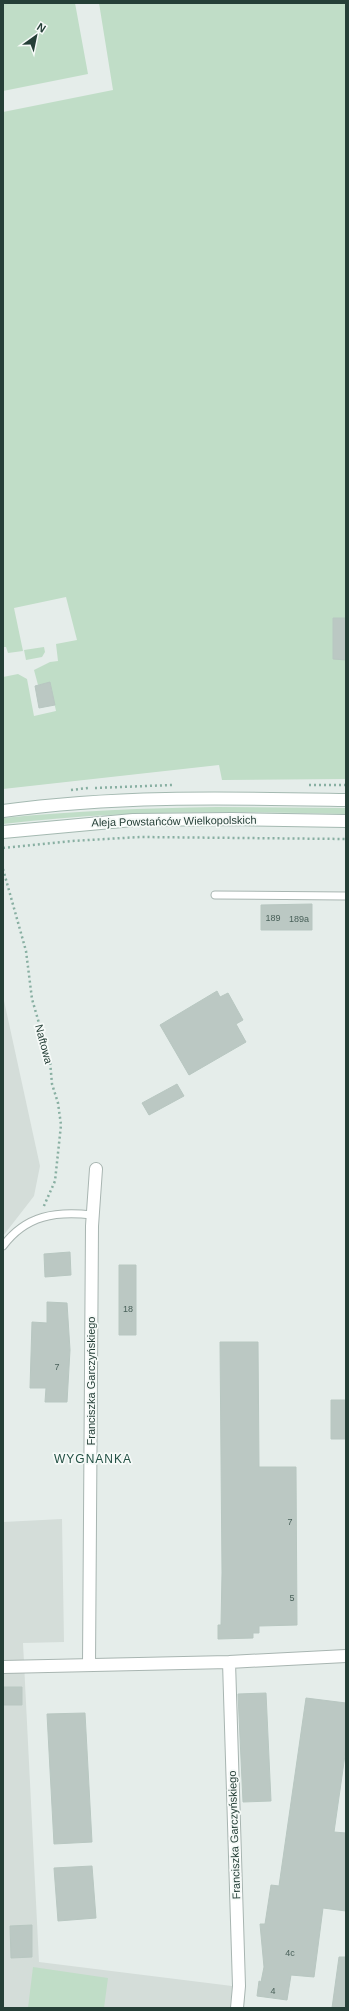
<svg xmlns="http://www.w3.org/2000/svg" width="349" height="2011" font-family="Helvetica,sans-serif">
<rect width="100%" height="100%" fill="#e5edea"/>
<path fill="#d4ddd9" d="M3 996 40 1166 34 1196 3 1236Z
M62 1519 64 1642 23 1643 39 1962 232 1986 230 2008H3V1522Z"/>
<path fill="#c0ddc7" d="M3 3H75L88 74 3 91Z
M99 3H346V779L222 780 219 765 3 789V677L18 674 27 679 34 716 56 711 50 683 38 685 34 670 50 662 58 661 56 644 77 640 66 597 14 608 23 651 8 653 6 647H3V112L113 90Z
M44 647 45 652 42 657 26 660 24 650Z
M217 807 346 808V814C231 811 117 810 3 824V818C74 811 145 808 217 807Z
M33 1967 108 1978 104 2008H28Z"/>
<path fill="#bbc8c3" stroke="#b8c7c1" d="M333 618H346V660L333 659Z
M50 682 55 705 39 708 35 686Z
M312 904V930H261V905Z
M217 991 220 997 228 993 243 1020 236 1024 246 1042 189 1075 160 1025Z
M177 1084 184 1096 149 1115 142 1103Z
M70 1252 71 1275 45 1277 44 1254Z
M119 1265H136V1335H119Z
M47 1302 67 1303 70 1350 67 1402H45L46 1388H30L32 1322 47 1323Z
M220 1342H258L259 1467H296L297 1625 259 1626V1633H253V1638L218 1639V1625H221L222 1573Z
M331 1400H346V1439H331Z
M3 1687H22V1705H3Z
M266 1693 271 1801 243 1802 238 1694Z
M306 1698 346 1703V1748L334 1832 346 1833V1911L323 1908 314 1977 291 1975 287 2000 257 1996 259 1981 261 1982 264 1967 260 1924H265L271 1885 279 1886Z
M85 1713 92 1842 54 1844 47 1714Z
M92 1866 96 1918 58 1921 54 1868Z
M32 1925V1957L11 1958 10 1926Z
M339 1957H346V2008H332Z"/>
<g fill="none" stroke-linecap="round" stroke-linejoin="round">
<defs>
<path id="lane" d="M215 895 346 896
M3 1246C26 1215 56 1211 92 1215"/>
<path id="street" d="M229 1662 239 1986 237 2008
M89 1665 92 1226 96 1169
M3 1667 229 1662 346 1656"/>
<path id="secondary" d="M3 811C117 795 232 798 346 800
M3 832 133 820 232 819 346 821"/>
</defs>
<use href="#lane" stroke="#a8b5b1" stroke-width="9"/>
<use href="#street" stroke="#a8b5b1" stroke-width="14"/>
<use href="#secondary" stroke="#a4b9b1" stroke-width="14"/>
<path stroke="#88afa2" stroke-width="2.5" stroke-dasharray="2 3" stroke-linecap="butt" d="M309 785H346
M95 788 172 785
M71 790 88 788
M3 848 72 841 140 837 346 839
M3 869 26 951 32 999 50 1061 52 1084 58 1103 61 1125 55 1181 43 1208"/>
<use href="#lane" stroke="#fff" stroke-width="7"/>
<use href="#street" stroke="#fff" stroke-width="12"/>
<use href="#secondary" stroke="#fff" stroke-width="12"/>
</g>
<g text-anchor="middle" stroke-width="3.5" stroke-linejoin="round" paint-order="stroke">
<g font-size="9" fill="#4a615a">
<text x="273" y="921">189</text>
<text x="299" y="922">189a</text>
<text x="128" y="1312">18</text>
<text x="57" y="1370">7</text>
<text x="290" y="1525">7</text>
<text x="292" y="1601">5</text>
<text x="290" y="1956">4c</text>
<text x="273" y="1994">4</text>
</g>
<g font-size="11" fill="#253f37" stroke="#f6faf8">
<text transform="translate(174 821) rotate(-1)" y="4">Aleja Powstańców Wielkopolskich</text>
<text transform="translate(44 1044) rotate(75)" y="4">Naftowa</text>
<text transform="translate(91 1381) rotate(-90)" y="4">Franciszka Garczyńskiego</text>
<text transform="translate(234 1835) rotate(-92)" y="4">Franciszka Garczyńskiego</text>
</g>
<g font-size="12" letter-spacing="1" fill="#225044" stroke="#f6faf8">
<text x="93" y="1463">WYGNANKA</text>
</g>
</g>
<rect width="349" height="2011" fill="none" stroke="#253f37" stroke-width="8"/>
<g transform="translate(36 36) rotate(33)" stroke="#f6faf8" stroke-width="3" paint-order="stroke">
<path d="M0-3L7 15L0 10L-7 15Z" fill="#253f37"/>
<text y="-6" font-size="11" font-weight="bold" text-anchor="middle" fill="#253f37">N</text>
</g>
</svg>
